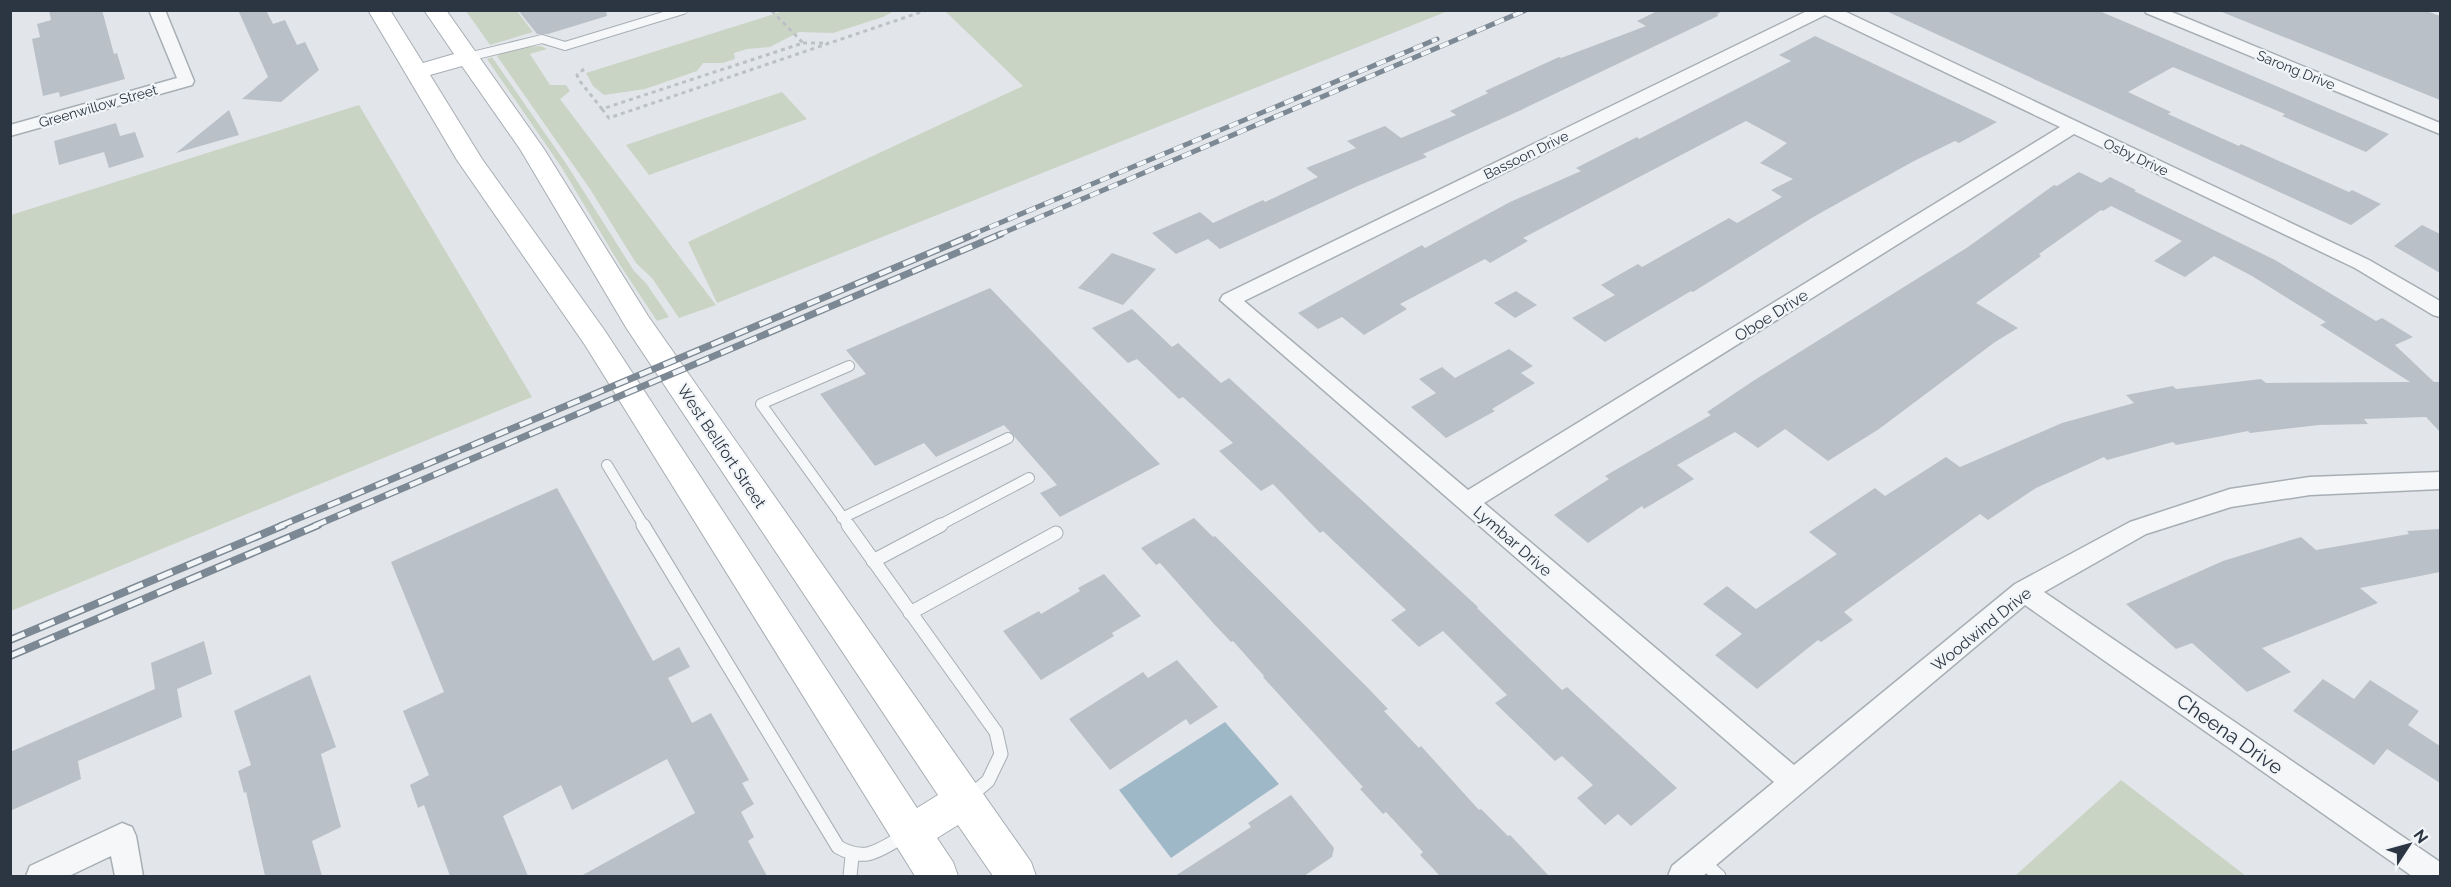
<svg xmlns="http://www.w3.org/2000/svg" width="2451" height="887" font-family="Raleway,sans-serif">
<rect width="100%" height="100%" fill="#e2e6ea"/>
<path fill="#cad4c4" d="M787 10 894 11 883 17 833 33 799 32 770 47 747 49 734 53 735 59 723 63H703L697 71 645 89 604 95 593 86 586 73Z
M466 11H517L533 32 490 45Z
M945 11H1448L717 303 688 242 1023 86Z
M541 46 547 49 530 54 550 85H566L570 91 560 99 716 305 679 318 652 278 636 263 590 189 497 56C508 47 527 47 541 46Z
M492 57 567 165 634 271 646 283 669 317 657 321 620 265 562 168 487 59Z
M782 92 807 119 649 175 626 145Z
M359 105 532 397 11 611V215Z
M2121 780 2246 876H2015Z"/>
<path fill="#9fb8c8" d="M1225 722 1279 784 1171 858 1119 790Z"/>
<path fill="#bac0c7" d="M49 10H102L114 54 117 53 125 79 60 97 59 92 43 96 32 39 40 37 37 24 51 20Z
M238 10H266L273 24 285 20 297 45 305 42 319 70 281 102 242 99 268 77Z
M518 10H606L607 16 548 34H537Z
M1659 10 1723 11 1717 14 1718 16 1519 111 1423 154 1427 157 1360 185 1220 249 1208 239 1176 254 1152 233 1200 212 1213 223 1263 200 1265 202 1318 177 1306 168 1356 148 1347 141 1385 126 1401 138 1456 115 1450 111 1488 93 1485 91 1559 57 1561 58 1646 26 1637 21Z
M1884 10H2097L2389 134 2366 152 2282 116 2285 114 2173 67 2128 92 2171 112 2168 114 2239 146 2241 144 2349 192 2352 190 2381 204 2351 225Z
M2217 10H2424L2440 16V100Z
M1815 36 1997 122 1959 143 1955 141 1914 161 1815 216 1693 292 1691 291 1605 342 1572 318 1615 295 1601 285 1638 264 1642 267 1729 218 1737 223 1782 197 1771 190 1793 179 1760 163 1787 143 1746 121 1523 238 1528 241 1490 263 1485 259 1400 304 1407 309 1364 335 1342 317 1318 329 1298 313 1422 245 1425 248 1510 202 1581 171 1576 168 1637 137 1639 139 1791 61 1779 55Z
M229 110 239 135 176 153Z
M116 123 120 136 135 132 144 157 109 168 104 152 59 165 54 141Z
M2079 172 2101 183 2110 177 2136 190 2134 191 2275 260 2376 321 2382 318 2413 337 2395 345 2434 382H2440V432L2426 417 2364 419 2368 424 2319 425 2250 433 2248 431 2176 445 2173 442 2107 460 2104 457 2036 488 1988 520 1980 514 1844 612 1853 620 1821 642 1818 640 1757 689 1715 655 1742 634 1703 604 1727 586 1756 609 1837 554 1809 532 1875 488 1885 496 1946 457 1960 467 2062 423 2134 403 2126 395 2173 386 2176 389 2261 379 2266 383 2410 382 2320 325 2326 322 2252 276 2214 256 2185 277 2154 261 2182 241 2111 206 2103 211 2101 210 2039 254 2041 256 1976 303 2018 328 1995 342 1879 429 1828 461 1785 429 1758 448 1735 432 1677 465 1694 479 1644 509 1642 506 1588 543 1554 515 1609 479 1605 476 1711 415 1707 412 1753 381 1968 247 2054 185 2057 186Z
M2422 225 2440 234V273L2394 246Z
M1112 253 1156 269 1123 305 1078 288Z
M990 288 1160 464 1060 517 1040 493 1057 485 1004 425 936 457 924 443 875 466 820 394 866 374 846 350Z
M1516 291 1537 305 1515 318 1494 303Z
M1132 309 1172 347 1178 343 1221 383 1229 378 1478 607 1477 608 1562 690 1567 687 1677 788 1631 826 1618 814 1605 825 1577 798 1593 785 1562 756 1555 761 1495 703 1507 695 1443 631 1419 647 1391 620 1406 610 1323 531 1320 533 1273 484 1261 491 1219 451 1233 443 1183 397 1179 399 1137 359 1128 363 1092 328Z
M1509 349 1533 366 1521 373 1535 383 1492 409 1495 411 1446 438 1411 407 1436 393 1419 379 1442 367 1455 378Z
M557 488 653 661 679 647 690 667 668 678 692 723 711 713 749 780 742 783 754 804 741 812 754 837 748 841 767 876H581L695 813 667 759 572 810 561 785 503 816 528 876H450L424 805 418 808 410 785 429 775 403 711 444 692 391 562Z
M1194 518 1213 537 1215 536 1369 689 1388 709 1384 711 1419 748 1421 746 1479 810 1481 809 1508 836 1510 835 1549 876H1440L1420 855 1423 852 1386 812 1383 814 1360 789 1363 787 1263 677 1264 676 1233 641 1231 642 1214 624 1160 563 1156 565 1141 548Z
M2440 529V572L2360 588 2378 603 2262 648 2291 672 2247 692 2192 643 2176 649 2126 604 2223 561 2301 537 2316 550 2409 534 2407 531Z
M1104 574 1141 616 1112 633 1114 636 1041 680 1003 631 1039 611 1041 614 1080 591 1078 588Z
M204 641 212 674 177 689 182 717 78 761 81 779 10 811V752L155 689 151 663Z
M1177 660 1218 707 1190 725 1186 719 1110 770 1069 719 1143 672 1148 678Z
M310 675 336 747 321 754 341 827 312 841 322 876H265L246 792 244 793 238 771 251 765 234 711Z
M2323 679 2354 699 2370 680 2419 711 2408 725 2440 746V783L2387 749 2374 765 2293 711Z
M1291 795 1334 848 1332 857 1304 876H1175L1251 827 1248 823Z"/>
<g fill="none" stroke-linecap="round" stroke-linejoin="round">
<defs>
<path id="service-far2" d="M468 57 542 39 565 46 683 10"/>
<path id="service-far1" d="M607 465 644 526
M842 518 1008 438
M849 526 761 404 849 366
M938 526 1029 478"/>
<path id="service" d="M643 525 838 847C866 863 879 850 904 836
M848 525 996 732 1001 754 988 781 969 797
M873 561 941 525
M910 613 1056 533
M1702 861 1719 876
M850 876 852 857"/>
<path id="minor" d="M149 10H165L194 81 192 85 10 136V125L177 78Z
M1809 10H1842L2369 260 2440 301V317L2433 315 2355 268 2074 134 1484 503 1794 765 2015 584 2130 522 2230 489 2310 477 2440 472V489L2310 495 2231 507 2146 534 2044 592 2440 862V876H2412L2025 605 1703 876H1668L1672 866 1774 782 1220 300 1223 295ZM1825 15 2060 127 1468 490 1244 301Z
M2145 10H2167L2440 123V134L2146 13Z
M122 823 132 827 136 836 143 876H115L111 856 69 876H26L30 866Z"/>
<path id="secondary" d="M368 10H390L423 63 454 54 424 10H446L544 149 648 316 1031 862 1036 876H993L958 825 937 838 953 862 958 876H915L585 345 457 160ZM462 66 520 149 627 329 938 795 917 808 605 331 482 159 430 75Z"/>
</defs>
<use href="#service-far2" stroke="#a7aeb4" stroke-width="10"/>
<use href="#service-far1" stroke="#a7aeb4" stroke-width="12"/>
<use href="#service" stroke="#a7aeb4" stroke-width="15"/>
<use href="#minor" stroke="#a7aeb4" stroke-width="3"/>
<use href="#secondary" stroke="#a7aeb4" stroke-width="2"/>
<path stroke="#bcc1c6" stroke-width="3" stroke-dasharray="4 4" stroke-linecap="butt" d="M803 43H829
M584 69 577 75 579 80 602 109 803 43 771 10
M602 109 609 118 927 10"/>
<use href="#service-far2" stroke="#f5f7f9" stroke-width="8"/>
<use href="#service-far1" stroke="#f5f7f9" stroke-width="10"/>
<use href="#service" stroke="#f5f7f9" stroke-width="13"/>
<use href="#minor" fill="#f5f7f9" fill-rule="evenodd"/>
<use href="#secondary" fill="#fff" fill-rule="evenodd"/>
<defs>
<path id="rail-far2" d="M971 235 1437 39
M998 235 1526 10"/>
<path id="rail-far1" d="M280 526 975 234
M314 526 1001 234"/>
<path id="rail" d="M10 640 284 525
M10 656 318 525"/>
</defs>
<use href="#rail-far2" stroke="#7c8893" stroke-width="5"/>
<use href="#rail-far1" stroke="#7c8893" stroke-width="7"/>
<use href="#rail" stroke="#7c8893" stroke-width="8"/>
<use href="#rail-far2" stroke="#f2f5f8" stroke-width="4" stroke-dasharray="10" stroke-linecap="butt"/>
<use href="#rail-far1" stroke="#f2f5f8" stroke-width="4.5" stroke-dasharray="13" stroke-linecap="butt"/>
<use href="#rail" stroke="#f2f5f8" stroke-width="5" stroke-dasharray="16" stroke-linecap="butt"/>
</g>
<g text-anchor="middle" stroke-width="4.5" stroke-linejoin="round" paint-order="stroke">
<g font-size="14" fill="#2b3642" stroke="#f2f5f8">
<text transform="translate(2296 70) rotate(22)" y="5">Sarong Drive</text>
<text transform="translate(98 106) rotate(-16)" y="5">Greenwillow Street</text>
<text transform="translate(1526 155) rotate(-26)" y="5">Bassoon Drive</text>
<text transform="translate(2136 157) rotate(25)" y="5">Osby Drive</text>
</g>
<g font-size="16" fill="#2b3642" stroke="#f2f5f8">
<text transform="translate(1771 315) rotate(-32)" y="6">Oboe Drive</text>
<text transform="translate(722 446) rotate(56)" y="6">West Bellfort Street</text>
<text transform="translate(1513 541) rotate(41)" y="6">Lymbar Drive</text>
<text transform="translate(1981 629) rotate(-39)" y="6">Woodwind Drive</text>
</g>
<g font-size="20" fill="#2b3642" stroke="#f2f5f8">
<text transform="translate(2230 734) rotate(35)" y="7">Cheena Drive</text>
</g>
</g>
<rect width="2451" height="887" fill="none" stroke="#2b3642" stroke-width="24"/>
<g transform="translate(2409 845) rotate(54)" stroke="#f2f5f8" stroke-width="4.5" paint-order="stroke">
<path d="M0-4.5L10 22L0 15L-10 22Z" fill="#2b3642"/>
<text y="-9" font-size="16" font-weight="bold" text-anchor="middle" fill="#2b3642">N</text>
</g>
</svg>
